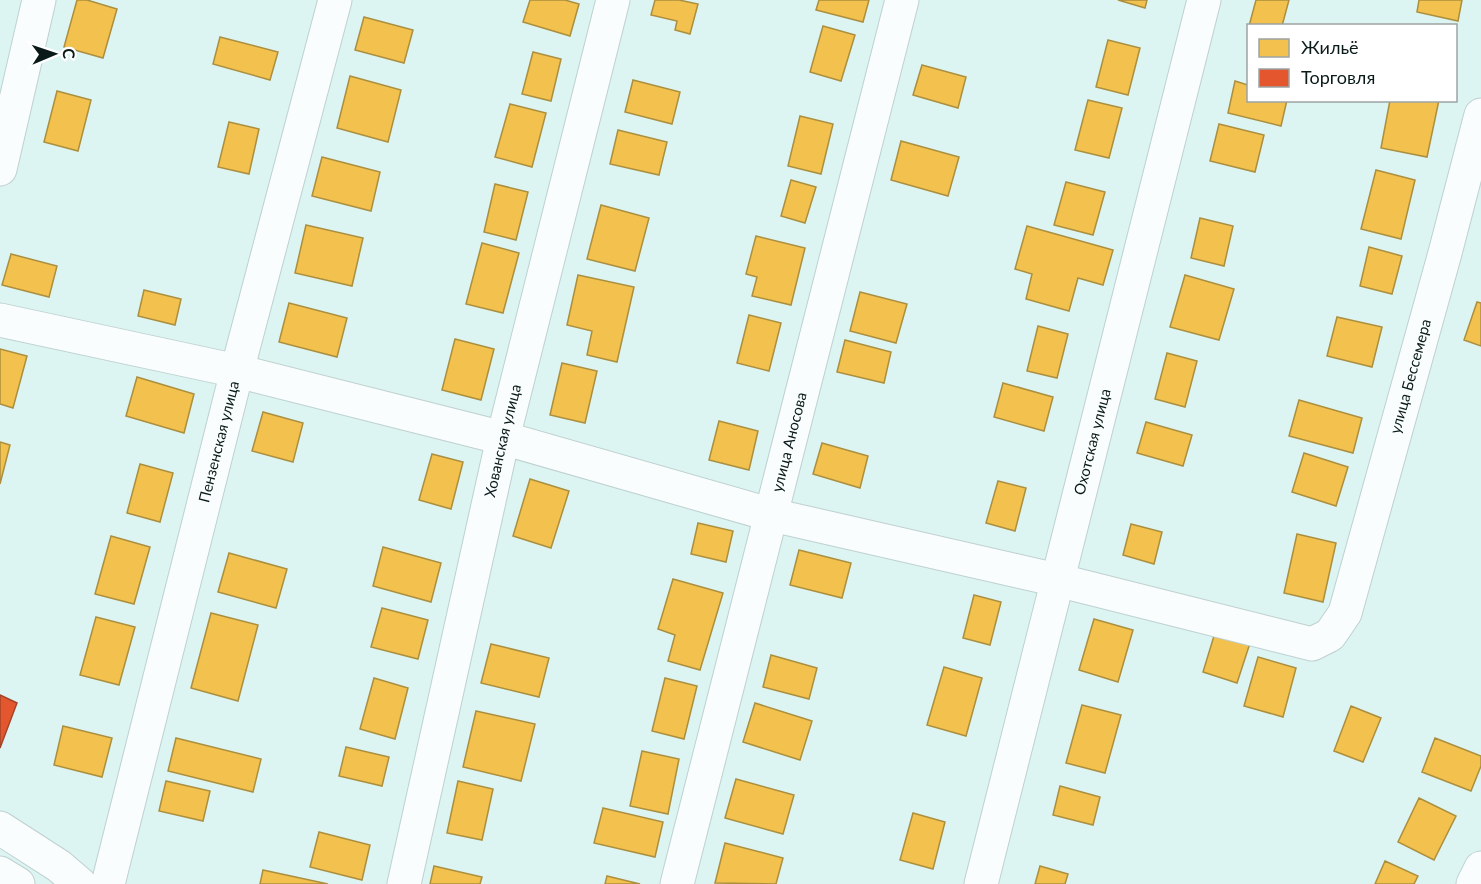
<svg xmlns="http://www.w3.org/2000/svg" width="1481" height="884" font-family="Lato,sans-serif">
<rect width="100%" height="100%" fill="#dcf4f2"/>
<path fill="#f2c14e" stroke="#ac8f3e" stroke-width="1.5" d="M77 0H87L117 9 103 58 64 47Z
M530 0H565L579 4 570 36 523 22Z
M655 0H679L698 4 690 34 675 30 677 21 651 15Z
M819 0H869L863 22 816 10Z
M1118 0H1147L1145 8Z
M1256 0H1289L1282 26H1249Z
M1419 0H1462L1458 21 1417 12Z
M364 17 413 30 404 63 355 50Z
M823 26 855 35 841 81 810 72Z
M220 37 278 52 270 80 213 64Z
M1108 40 1140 48 1128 95 1096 87Z
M533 52 561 59 551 101 522 94Z
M922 65 966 77 958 108 913 95Z
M350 76 401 90 388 142 337 128Z
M633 80 680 92 672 124 625 112Z
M1235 81 1248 85V100H1287L1281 126 1228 113Z
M57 91 91 100 78 151 44 142Z
M1088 100 1122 108 1109 158 1075 150Z
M1390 100H1439L1427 157 1381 148Z
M510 104 546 113 532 167 495 157Z
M800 116 833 124 821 174 788 166Z
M229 122 259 129 249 174 218 167Z
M1219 124 1264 135 1255 172 1210 161Z
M618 130 667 142 659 175 610 164Z
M901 141 959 157 948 196 891 180Z
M322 157 380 172 371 211 312 196Z
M1376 170 1415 180 1401 239 1361 229Z
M791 180 816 187 805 223 781 216Z
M1066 182 1105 192 1093 235 1054 225Z
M495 184 528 192 516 240 484 232Z
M601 205 649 218 635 271 587 259Z
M1200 218 1233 226 1224 266 1191 258Z
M306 225 363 238 352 286 295 273Z
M1027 226 1113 250 1103 285 1078 278 1069 311 1026 299 1032 274 1015 269Z
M756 236 805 248 791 305 752 296 757 277 746 274Z
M482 243 519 253 503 313 466 304Z
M1369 247 1402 256 1392 294 1360 286Z
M11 254 57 266 49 297 2 285Z
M578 275 634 287 617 362 587 355 592 331 567 325Z
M1185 275 1234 289 1219 340 1170 327Z
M144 290 181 299 175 325 138 316Z
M860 292 907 304 896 343 850 331Z
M1477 302 1481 303V346L1464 340Z
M289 303 347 318 337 357 279 342Z
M749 315 781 323 769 371 737 363Z
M1337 317 1382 327 1372 367 1327 356Z
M1038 326 1068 334 1057 378 1027 371Z
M455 339 494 349 481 400 442 390Z
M845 340 891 352 884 383 837 372Z
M0 349 27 356 13 408 0 404Z
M1167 353 1197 361 1185 407 1155 399Z
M562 363 597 371 585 423 550 415Z
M137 377 194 394 184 433 126 416Z
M1003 383 1053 397 1044 431 994 417Z
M1299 400 1362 418 1353 453 1289 436Z
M263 412 303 423 293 462 252 451Z
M719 421 758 431 749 470 709 460Z
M1146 422 1192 435 1183 466 1137 453Z
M0 442 10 445 0 484Z
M822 443 868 456 860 488 813 474Z
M1304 453 1348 467 1336 506 1292 492Z
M432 454 463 462 451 509 419 500Z
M140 464 173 473 160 522 127 513Z
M530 479 569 491 551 548 513 536Z
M998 481 1026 488 1015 531 986 523Z
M698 523 733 531 726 562 691 554Z
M1131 524 1162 532 1154 564 1123 555Z
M1297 534 1336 543 1323 602 1284 593Z
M111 536 150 547 134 604 95 594Z
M383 547 441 563 431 602 373 586Z
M799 550 851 563 842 598 790 585Z
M229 553 287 569 276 608 218 592Z
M673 579 723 593 700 670 668 661 675 635 658 629Z
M974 595 1001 602 990 645 963 638Z
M382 608 428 620 418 659 371 647Z
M211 613 258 625 238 701 191 688Z
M96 617 135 627 119 685 80 675Z
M1094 619 1133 630 1118 682 1079 670Z
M1217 626 1252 637 1237 683 1203 672Z
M491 644 549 658 539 697 481 683Z
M771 655 817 668 809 699 763 687Z
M1258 657 1296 668 1283 717 1244 706Z
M944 667 982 678 966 736 927 725Z
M374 678 408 688 395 739 360 729Z
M665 678 697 686 684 739 652 731Z
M755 703 812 721 800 760 743 742Z
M1082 705 1121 715 1105 773 1066 763Z
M1351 706 1381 718 1363 762 1334 751Z
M476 711 535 724 521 781 463 767Z
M63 726 112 738 102 777 54 765Z
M176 738 261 759 253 792 168 771Z
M1435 738 1481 756V766L1471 791 1422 772Z
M346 747 389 757 382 786 339 776Z
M642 751 679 759 668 814 630 806Z
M736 779 794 795 783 834 725 818Z
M166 781 210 791 203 821 159 811Z
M458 781 493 789 482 840 447 833Z
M1060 786 1100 797 1093 825 1053 815Z
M1419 798 1456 816 1434 860 1398 842Z
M603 808 663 822 655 857 594 843Z
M913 813 945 822 933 869 900 860Z
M319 832 370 845 362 880 310 867Z
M725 843 783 858 776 884 715 883Z
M1385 861 1418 876 1414 884H1375Z
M434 866 482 877 480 884H430Z
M1040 866 1068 874 1065 884H1035Z
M263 870 328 884H260Z
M607 876 640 884H605Z"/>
<path fill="#e4572e" stroke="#a24528" stroke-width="1.5" d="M0 695 17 703 0 748Z"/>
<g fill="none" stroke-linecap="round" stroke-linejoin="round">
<defs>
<g id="minor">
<path d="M0 169 39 0"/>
<path id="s1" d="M0 320 237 371 503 438 772 515 1057 580 1312 644 1330 635 1345 613 1445 253 1481 115"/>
<path id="s2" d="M108 884 237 371 335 0"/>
<path id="s3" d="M404 884 503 438 613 0"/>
<path id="s4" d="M677 884 902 0"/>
<path id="s5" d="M981 884 1204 0"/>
<path d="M1473 884 1481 868"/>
</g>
<path id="major" d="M0 828 59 866 80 884
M0 873 18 884"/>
</defs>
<use href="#minor" stroke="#bed1d0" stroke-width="35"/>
<use href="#major" stroke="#bed1d0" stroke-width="35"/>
<use href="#minor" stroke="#fafdfd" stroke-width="33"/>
<use href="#major" stroke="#fafdfd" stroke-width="33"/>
</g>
<g text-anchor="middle" stroke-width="6" stroke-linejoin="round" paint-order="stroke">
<g font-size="15" fill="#091a19" stroke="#fff">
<text dy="5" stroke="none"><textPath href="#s1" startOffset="1644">улица Бессемера</textPath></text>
<text dy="5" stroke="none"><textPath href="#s3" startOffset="454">Хованская улица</textPath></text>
<text dy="5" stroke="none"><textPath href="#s2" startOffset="456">Пензенская улица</textPath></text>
<text dy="5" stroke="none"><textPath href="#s4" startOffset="456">улица Аносова</textPath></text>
<text dy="5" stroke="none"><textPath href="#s5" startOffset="456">Охотская улица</textPath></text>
</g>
</g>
<rect x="1247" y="24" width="210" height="78" fill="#ffffff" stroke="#9da3a3" stroke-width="1.5"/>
<rect x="1259" y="39" width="30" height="18" fill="#f2c14e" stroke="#9da3a3" stroke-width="1.5"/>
<text x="1301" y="54" font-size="18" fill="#091a19">Жильё</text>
<rect x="1259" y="69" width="30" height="18" fill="#e4572e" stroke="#9da3a3" stroke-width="1.5"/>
<text x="1301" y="84" font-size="18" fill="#091a19">Торговля</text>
<g transform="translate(54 54) rotate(88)" stroke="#ffffff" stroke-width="4.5" paint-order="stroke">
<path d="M0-4.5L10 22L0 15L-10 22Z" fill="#091a19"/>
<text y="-9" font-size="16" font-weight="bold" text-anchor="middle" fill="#091a19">С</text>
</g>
</svg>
